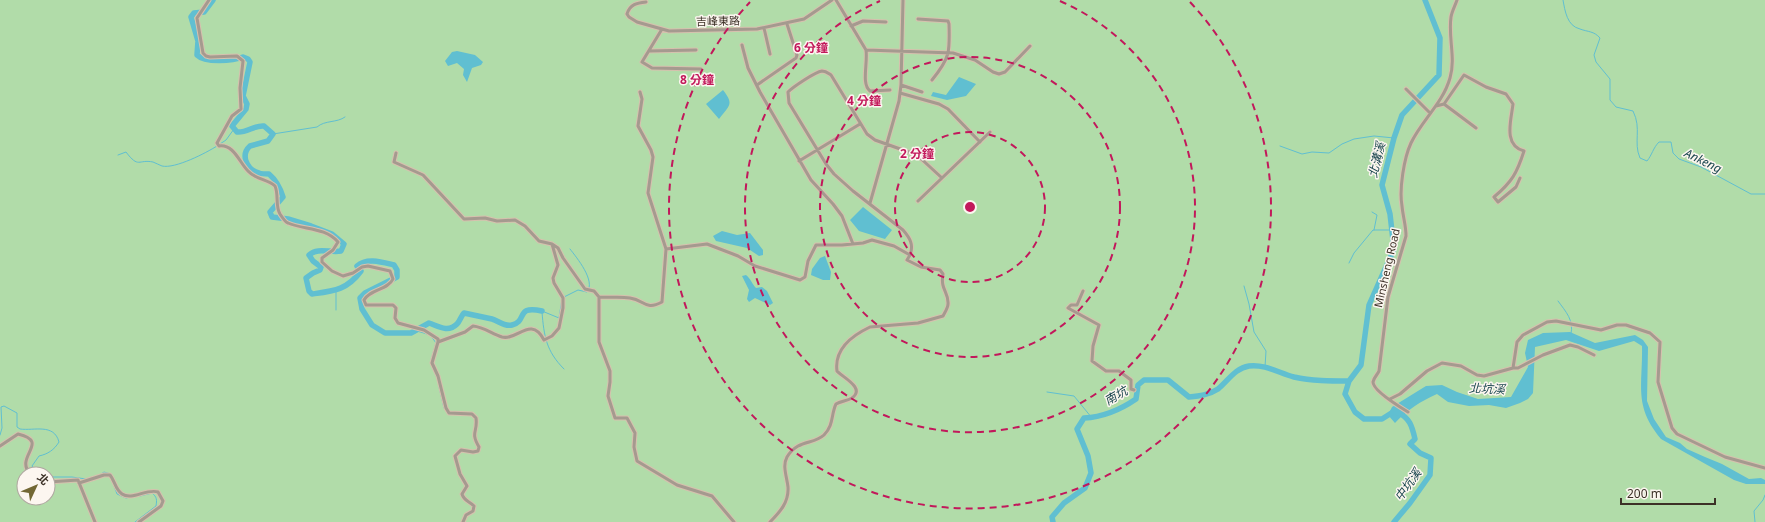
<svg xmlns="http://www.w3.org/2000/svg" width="1765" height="522" font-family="'Noto Sans','Noto Sans TC',sans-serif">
<rect width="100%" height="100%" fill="#fde5d0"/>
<path fill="#b1dca9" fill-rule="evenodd" d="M0 0H1765V522H0ZM24 474H48V498H24Z"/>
<path fill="#60bfd1" d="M457 51 475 55 483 62 481 65 472 68 467 82 463 75 464 69 457 63 448 66 445 61 452 52Z
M959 77 976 84 966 96 947 100 931 96 933 92 946 95Z
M723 90C734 104 730 105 719 119L706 104Z
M863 207 892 230 885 239 859 231 850 220Z
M722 231 737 235 750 233 763 250V255L759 256 747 248 716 241 713 236Z
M825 256 831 272 830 280H823L811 275 812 269 820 258Z
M746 275C751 279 752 284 756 288L762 287 767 291 773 303 770 305 755 298 749 302 747 299 749 290 742 276Z
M1570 332 1595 343 1635 335 1643 340 1648 347 1647 401 1654 419 1666 437 1680 443 1687 449 1705 457 1722 464 1749 479 1761 478 1765 480V484H1746L1734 480 1661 439C1633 406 1643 385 1642 346L1634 341 1599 351 1566 340 1535 347 1533 393 1528 399 1520 403 1506 408 1489 405 1469 406 1448 402 1437 394C1421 401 1407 410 1395 423L1388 415 1392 407 1426 386 1442 385 1457 392 1478 399 1511 397 1528 367 1525 353 1528 340 1543 333Z"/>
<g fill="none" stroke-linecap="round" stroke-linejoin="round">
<path stroke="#60bfd1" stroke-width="1" d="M1563 0C1565 11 1567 26 1580 29 1588 32 1594 31 1600 38L1594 55 1596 62 1610 79V100L1616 107 1633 111C1642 129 1633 142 1640 158L1647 161C1652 155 1653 148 1659 142H1671L1673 153 1679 159 1701 167 1751 194H1765
M273 134 317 127C325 120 337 123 345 117
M220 144 226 140 234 129
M1280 146 1302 154 1312 152 1329 153 1342 144 1354 139 1374 136 1394 138
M118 155 126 152C139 169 138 159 153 162 156 163 159 165 162 166 175 169 206 153 217 146
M1372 212 1377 215 1374 230
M1349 263 1354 253 1373 230H1392
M1244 286 1249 304 1254 332 1266 351 1265 367
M564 297 578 290 587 292C596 281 577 258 570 249
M1558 301C1566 312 1574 320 1571 334
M336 310V291
M542 311 559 318 562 299
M542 312C544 336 546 351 564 369
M417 331 427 334
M431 336 436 343 432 357
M432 366 437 378
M439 387 444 408
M1047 392 1074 396 1092 418
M0 435 2 428 1 407 4 406 17 413V427L20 429C34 431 54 423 59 442 54 450 48 454 39 456L32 466 38 474
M101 474 104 472 111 474
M48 477H72L86 479
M113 483 117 494 126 498 131 497
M135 522 156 506C157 500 157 497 152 493L140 496
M1755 522 1754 511 1763 500 1765 495"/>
<path stroke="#60bfd1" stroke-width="5.5" d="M213 0 204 12 194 13 191 17 198 41 197 55C205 63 233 61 243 57L248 59 250 62 243 96 247 104 246 109 232 126 237 132C247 133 254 125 264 126L273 134 268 141 250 146C240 155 247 170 259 173 262 174 266 174 269 174 276 180 280 187 283 197L270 212 272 217 288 219 311 226 332 234 344 244 341 251C330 253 318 247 309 255L313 261 321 267 320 270 313 273 306 278 309 291 312 294C334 291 347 290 361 271L357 266C367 257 382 262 394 265L397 270V277L365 293 360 298 362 309 372 325 385 333H411L429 323C438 326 448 333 457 324 460 321 461 316 464 313 473 315 483 317 492 319 499 321 504 327 512 325 528 321 515 305 542 311
M1393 412 1382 419H1364L1355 412 1345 394 1349 381 1361 365 1369 305 1394 249 1390 214 1382 185 1394 138 1402 115 1439 75 1440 38 1425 0
M1053 522 1052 517 1064 503 1085 488 1091 473 1088 456 1077 429 1084 418C1104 417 1120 410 1136 399L1138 385 1144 380H1168L1189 397C1199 396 1209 395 1218 389 1228 381 1235 368 1249 366 1265 364 1279 373 1294 377 1312 381 1330 381 1349 381
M1394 522 1410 503 1430 475 1431 458 1420 453 1410 444 1415 439C1412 426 1410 418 1397 412"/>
<defs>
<path id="minor" d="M209 0 197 18 203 53 206 56 210 57 237 56 243 61 240 88 241 109 232 116 217 143 219 146C234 144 239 162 248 171 256 180 268 179 275 186 279 195 275 206 280 214 282 217 285 222 288 223 304 230 325 227 338 242L333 250 322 258V262L332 271 343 276 353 273 362 267 368 266 390 271 393 279C388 290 370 289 364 300L366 305H393L396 308 395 318 398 323 424 330 438 339V342L432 363 438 376 446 408 449 413 472 414 476 418C478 432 470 432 479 447L478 451 473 452 461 450 455 456 460 474 467 486 462 494C464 501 469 501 474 506L473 511 466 515 463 522
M836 0 866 50C868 63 861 84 870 91L890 90
M646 2C637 3 630 4 627 14L629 17 637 22 669 31 757 29 804 19 832 0
M918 19 948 21 949 24C950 52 950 58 932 80
M851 26 863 21 886 22
M764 28 770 54
M662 29 642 62 652 68 701 69
M742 45 748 68 760 92 811 180 833 204 842 216 853 244
M866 50 953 53 975 60 993 72 999 74 1005 72 1030 46
M649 51 696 50
M757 85 796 58 797 55 787 24
M901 85 922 92
M1406 89 1430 113
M900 93 939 104 948 109 980 142
M1444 104 1476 128
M1436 106 1444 104 1464 75 1486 87 1506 94 1513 104C1511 121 1503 145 1524 151 1517 173 1512 182 1494 197L1498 202 1516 187 1520 178
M396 153 394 162 423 175 464 219 485 218 497 221 515 220 525 226 539 241 552 244 558 248 563 258 585 289 594 291 599 297V342L610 371V382L608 396 615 418H627L635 433 634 447 637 461 677 485 712 496 734 522
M799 161 860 124
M918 201 990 132
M870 203 899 101 901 85 903 0
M666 249 707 244 738 256 755 266 800 280 805 277 808 261 816 245H842L863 243 872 240 894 246 910 255C914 245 910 238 903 230L853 191 834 174 826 164 789 103 788 92C793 87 815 72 822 71 826 71 828 73 831 75L867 134 875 140 917 155 942 178
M1083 291 1077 305H1071L1068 308 1099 325 1093 346 1092 361 1106 371H1119L1131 380V389L1134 390
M599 297C609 297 620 297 630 298 645 300 645 311 662 302L666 249 648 193 653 157 651 150 638 126 642 99 640 92
M438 342 465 332 473 326C484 327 492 334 502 337 517 341 531 315 544 340L552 336 559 328 563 308V298L554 283 553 278 558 265 552 244
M1513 368H1518L1543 355 1570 345 1578 347 1594 355
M1390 399 1400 394 1427 371 1442 363 1461 366 1477 375 1484 376 1513 368 1517 342 1523 335 1547 322 1556 321 1601 330 1617 325H1626L1650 333 1660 342 1658 382 1672 428 1677 434 1725 457 1765 468
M1408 412C1400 407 1373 391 1373 382 1374 377 1378 374 1379 371L1388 297 1406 236C1406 225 1403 217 1402 206 1399 189 1404 158 1411 143 1422 120 1443 103 1450 78 1456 58 1448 38 1451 17 1452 11 1455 6 1457 0
M0 446 18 434C51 442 14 456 30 474
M48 482 78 480 95 522
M79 483 104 475H110C115 481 115 489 122 494 132 501 147 488 158 492L163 501 161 506 139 522
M770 522C780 512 789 502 788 487 787 477 782 466 787 457 798 439 813 445 824 435 834 425 831 414 836 404 841 401 847 401 852 398 866 388 842 377 837 371 834 349 851 336 870 327L918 323 943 316C945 312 948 308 948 304 949 292 940 290 943 274L940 270 921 267 907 260 910 255"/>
</defs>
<use href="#minor" stroke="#d6c1ae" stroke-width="5"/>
<use href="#minor" stroke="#a59a8f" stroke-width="3"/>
</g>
<g fill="none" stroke="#c2185b" stroke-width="2" stroke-dasharray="7 5">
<circle cx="970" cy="207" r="75"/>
<circle cx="970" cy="207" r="150"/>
<path d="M1060 1A225 225 0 1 1 880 1"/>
<path d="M1190 2A301 301 0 1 1 750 2"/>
</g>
<g text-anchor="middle" stroke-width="3" stroke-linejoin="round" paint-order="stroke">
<g font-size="11" fill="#3c3127" stroke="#fcf6f0">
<text transform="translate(718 21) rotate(-1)" y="4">吉峰東路</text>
<text transform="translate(1387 268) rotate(-77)" y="4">Minsheng Road</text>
</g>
<g font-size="12" font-style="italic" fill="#1b474f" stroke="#fcf6f0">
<text transform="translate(1377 160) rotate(-76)" y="4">北溝溪</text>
<text transform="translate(1703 161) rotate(26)" y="4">Ankeng</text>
<text transform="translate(1487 389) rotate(2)" y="4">北坑溪</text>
<text transform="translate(1116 396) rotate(-30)" y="4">南坑</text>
<text transform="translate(1408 485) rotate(-54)" y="4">中坑溪</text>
</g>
</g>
<circle cx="970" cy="207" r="6" fill="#c2185b" stroke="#fcf6f0" stroke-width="2"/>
<g font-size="12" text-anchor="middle" font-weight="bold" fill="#c2185b" stroke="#fcf6f0" stroke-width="3" stroke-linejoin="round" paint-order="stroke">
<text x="811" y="52">6 分鐘</text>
<text x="697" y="84">8 分鐘</text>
<text x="864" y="105">4 分鐘</text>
<text x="917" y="158">2 分鐘</text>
</g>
<g transform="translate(36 486) rotate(46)"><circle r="19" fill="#fcf6f0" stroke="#afa7a0"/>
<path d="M0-3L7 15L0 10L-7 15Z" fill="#726734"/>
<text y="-6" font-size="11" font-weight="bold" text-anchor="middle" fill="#3c3127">北</text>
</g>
<path d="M1621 498v6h94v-6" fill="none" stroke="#3c3127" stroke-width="2"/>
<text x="1627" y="498" font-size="12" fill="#3c3127" stroke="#fcf6f0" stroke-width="3" paint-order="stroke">200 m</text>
</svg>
